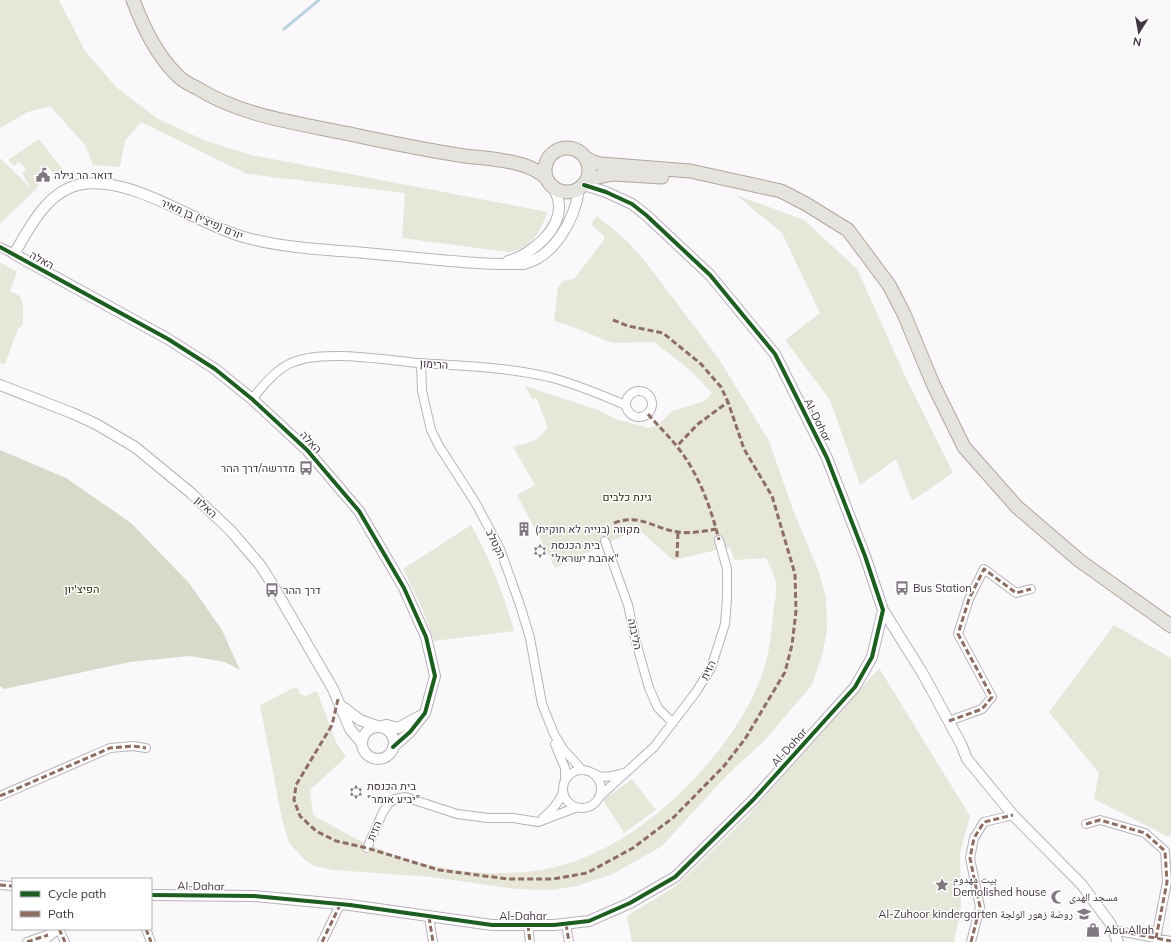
<svg xmlns="http://www.w3.org/2000/svg" width="1171" height="942" font-family="Mulish,'Noto Naskh Arabic',Heebo,sans-serif">
<rect width="100%" height="100%" fill="#fbf8fc"/>
<path fill="#e6e6d9" d="M0 0H59L85 51 116 87 158 119 204 140 251 155 548 212C538 234 534 248 508 252L402 238 405 193 247 174 141 122 125 141 120 167 93 165 86 146 50 106 28 112 0 128Z
M39 139 64 171 54 175 48 166 33 176 39 186 0 224V158L32 189 22 174 26 169 19 162 14 166 8 160Z
M736 195 804 220 857 269 906 378 953 473 912 501 896 459 860 485 830 400 785 340 820 313 782 233Z
M597 216 626 240 645 261 719 359 769 441 793 510 819 572 826 598 827 631 822 656 812 685 763 742 727 775 662 846 613 874 577 886 552 890 516 889 431 877 333 870 314 866 304 859 289 843 282 819 260 705 291 689 297 687 300 694 305 696 317 691 336 742 346 757 310 790 313 815C330 824 346 834 363 842 419 868 484 880 546 869 634 854 734 756 763 672 769 655 771 635 773 617 774 606 777 593 776 583 775 575 769 566 766 558L734 560 730 547 673 560 638 529 555 568 517 495 535 485 513 447 536 440 548 428 537 399H532L525 386 598 410 618 420 649 428 659 424 672 411 705 401 712 393 690 370 654 342 612 343 576 328 554 321 558 288 563 281 574 279 604 240V236L591 224Z
M0 262 17 272 10 291 20 296 23 305V324L18 329 5 364 0 363Z
M471 525C490 559 504 594 514 631L434 641 422 608 403 569Z
M1114 625 1171 658V835L1169 837 1094 799 1099 773 1049 712Z
M879 668 970 816 960 854 961 908 954 942H632L627 916 676 886 746 818Z
M632 779 656 810 624 833 603 800Z"/>
<path fill="#d8d9c9" d="M0 450 66 478 131 523 189 583 222 630 240 670 225 662 190 656 130 662 4 689 0 686Z"/>
<g fill="none" stroke-linecap="round" stroke-linejoin="round">
<path stroke="#bcd4df" stroke-width="3" d="M284 29 319 0"/>
<defs>
<path id="minor" d="M0 247 14 254
M421 363 422 391 431 430 439 446 475 502 500 549 520 605 530 638 542 704 554 734 563 749 582 770
M626 404a13 13 0 1 1 26 0a13 13 0 1 1-26 0Z
M252 399C262 387 273 373 287 365 318 348 384 360 419 363 462 366 506 367 549 377 575 384 600 394 625 405
M605 541 628 605 636 642 649 688 658 708 673 723
M949 721 982 709 992 697 958 634 969 599 984 569 1016 593 1031 589
M555 744 565 768V778
M563 789a19 19 0 1 1 38 0a19 19 0 1 1-38 0Z
M595 774C602 780 616 775 624 773
M0 796 110 748 133 746 146 748
M600 796 654 747 696 692 711 668 725 624 727 599V569L719 540
M543 818C552 810 559 803 563 792
M1086 824 1100 820 1145 833 1165 851 1167 882 1156 938
M367 848 383 812 389 803 395 799 405 797 457 814 488 818H513L538 822 575 808
M0 885 13 886
M429 917 433 942
M566 924 569 942
M528 925 530 942
M59 929 65 942
M146 929 151 942
M1113 930 1171 941
M27 942 47 935
M322 942 340 905
M971 942 980 907 970 858 974 838 984 822 1013 815"/>
<path id="tertiary" d="M508 261C532 255 565 227 558 199 557 195 555 191 553 187
M0 385 72 413 96 424 135 447 191 493 231 531 260 565 271 582 333 689 350 729 361 742
M883 610 923 674 961 744 967 759 1013 815 1082 885 1110 923 1118 942
M343 707 360 720 377 726
M382 726 387 725 398 728 420 716
M362 743a16 16 0 1 1 32 0a16 16 0 1 1-32 0Z
M393 747 410 732 425 713 435 676 426 637 404 588 359 511 307 450 252 399 215 369 168 339 14 254C30 227 48 189 83 184 135 176 200 227 251 239 291 249 335 250 376 254 425 258 475 265 524 264 555 256 575 219 579 189
M151 895 254 896 350 905 492 925H554L589 921 630 903 675 877 754 799 855 687 872 657 883 610 865 556 827 458 775 354 710 275 646 215 632 204 606 192 584 185
M41 942 57 929"/>
<path id="primary" d="M133 0C144 29 157 56 179 77 184 82 191 85 197 88 240 115 291 122 340 132 382 141 423 150 465 156 489 159 530 160 547 179
M545 170a22 22 0 1 1 44 0a22 22 0 1 1-44 0Z
M586 158 593 162 601 164 690 171 781 191 806 204 848 230 889 285 904 314 933 384 964 447 1017 507 1080 561 1171 626
M588 179 613 174 662 177"/>
</defs>
<use href="#minor" stroke="#b8b2b9" stroke-width="10"/>
<use href="#tertiary" stroke="#b8b2b9" stroke-width="12"/>
<use href="#primary" stroke="#ada79d" stroke-width="15"/>
<use href="#minor" stroke="#fefeff" stroke-width="8"/>
<use href="#tertiary" stroke="#fefeff" stroke-width="10"/>
<use href="#primary" stroke="#e5e3dd" stroke-width="13"/>
<path stroke="#8d6e63" stroke-width="3" stroke-dasharray="6 3" stroke-linecap="butt" d="M613 320 628 326 663 333 701 364 721 387 728 402 698 424 677 446
M648 414C658 426 670 437 679 449 699 475 711 508 719 540
M614 523C640 513 655 529 678 532 691 534 704 531 716 529
M677 557 678 532
M338 699 332 725 296 785 294 800 300 816 316 831 336 841 367 848 439 870 508 879H553L587 873 633 848 674 817 724 766 745 739 785 672 792 645 796 611 795 574 772 496 744 449 728 402
M949 721 982 709 992 697 958 634 969 599 984 569 1016 593 1031 589
M0 796 110 748 133 746 146 748
M1086 824 1100 820 1145 833 1165 851 1167 882 1156 938
M0 885 13 886
M429 917 433 942
M566 924 569 942
M528 925 530 942
M59 929 65 942
M146 929 151 942
M1113 930 1171 941
M27 942 48 935
M322 942 340 905
M971 942 980 907 970 858 974 838 984 822 1013 815"/>
<defs>
<path id="cycleway" d="M0 247 168 339 215 369 252 399 307 450 359 511 404 588 426 637 435 676 425 713 410 732 393 747
M151 895 254 896 350 905 492 925H554L589 921 630 903 675 877 754 799 855 687 872 657 883 610 865 556 827 458 775 354 710 275 646 215 632 204 606 192 584 185"/>
</defs>
<use href="#cycleway" stroke="#fff" stroke-width="6"/>
<use href="#cycleway" stroke="#1b5e20" stroke-width="4"/>
</g>
<defs>
<symbol id="civic-bare" viewBox="-9 -9 18 18"><path d="M-.6-6.5H3V-4.5H.6V-3L4-1V1h2V6H-6V1h2V-1L-.6-3ZM-1.2 2.5V6h2.4V2.5Z" fill="#817982" stroke="#fff" stroke-width="2.5" paint-order="stroke"/></symbol>
<symbol id="bus-bare" viewBox="-9 -9 18 18"><path d="M-5-6H5V4H4V6H2V4H-2V6H-4V4H-5ZM-3.5-4V0h7V-4ZM-3.5 1.2v1.5H-2V1.2ZM2 1.2v1.5H3.5V1.2Z" fill="#817982" stroke="#fff" stroke-width="2.5" paint-order="stroke"/></symbol>
<symbol id="building-bare" viewBox="-9 -9 18 18"><path d="M-4-6H4V6H1V3H-1V6H-4ZM-2.5-4.3h1.7v1.8h-1.7ZM.8-4.3h1.7v1.8H.8ZM-2.5-1h1.7V.8h-1.7ZM.8-1h1.7V.8H.8Z" fill="#817982" stroke="#fff" stroke-width="2.5" paint-order="stroke"/></symbol>
<symbol id="synagogue-bare" viewBox="-9 -9 18 18"><path d="M0-6.5L5.6 3.2H-5.6ZM0 6.5L5.6-3.2H-5.6Z" fill="#817982" stroke="#fff" stroke-width="2.5" paint-order="stroke"/></symbol>
<symbol id="sight-bare" viewBox="-9 -9 18 18"><path d="M0-6L1.8-2.2L6-1.7L2.9 1.2L3.7 5.4L0 3.3L-3.7 5.4L-2.9 1.2L-6-1.7L-1.8-2.2Z" fill="#817982" stroke="#fff" stroke-width="2.5" paint-order="stroke"/></symbol>
<symbol id="mosque-bare" viewBox="-9 -9 18 18"><path d="M3.5-4.9A6 6 0 1 0 3.5 4.9A5 5 0 1 1 3.5-4.9Z" fill="#817982" stroke="#fff" stroke-width="2.5" paint-order="stroke"/></symbol>
<symbol id="school-bare" viewBox="-9 -9 18 18"><path d="M0-5L7-2L0 1L-7-2ZM-4 1L0 2.5L4 1V4Q0 6-4 4Z" fill="#817982" stroke="#fff" stroke-width="2.5" paint-order="stroke"/></symbol>
<symbol id="shop-bare" viewBox="-9 -9 18 18"><path d="M-5-2.5h2.3a2.7 3.5 0 0 1 5.4 0H5L5.5 6h-11ZM-1.5-2.5h3a1.5 2.3 0 0 0-3 0Z" fill="#817982" stroke="#fff" stroke-width="2.5" paint-order="stroke"/></symbol>
</defs>
<g fill-rule="evenodd">
<use href="#civic-bare" x="33" y="165" width="20" height="20"/>
<use href="#bus-bare" x="296" y="458" width="20" height="20"/>
<use href="#building-bare" x="514" y="519" width="20" height="20"/>
<use href="#synagogue-bare" x="530" y="541" width="20" height="20"/>
<use href="#bus-bare" x="892" y="578" width="20" height="20"/>
<use href="#bus-bare" x="262" y="580" width="20" height="20"/>
<use href="#synagogue-bare" x="346" y="782" width="20" height="20"/>
<use href="#sight-bare" x="932" y="875" width="20" height="20"/>
<use href="#mosque-bare" x="1048" y="887" width="20" height="20"/>
<use href="#school-bare" x="1074" y="904" width="20" height="20"/>
<use href="#shop-bare" x="1083" y="920" width="20" height="20"/>
</g>
<g text-anchor="middle" stroke-width="3" stroke-linejoin="round" paint-order="stroke">
<g font-size="11" fill="#403541" stroke="#fff" text-anchor="start">
<text x="54" y="179">דואר הר גילה</text>
<text x="295" y="472" text-anchor="end">מדרשה/דרך ההר</text>
<text x="535" y="533">מקווה (בנייה לא חוקית)</text>
<text x="551" y="549">בית הכנסת<tspan x="551" dy="13">"אהבת ישראל"</tspan></text>
<text x="913" y="592">Bus Station</text>
<text x="283" y="594">דרך ההר</text>
<text x="367" y="790">בית הכנסת<tspan x="367" dy="13">"יביע אומר"</tspan></text>
<text x="953" y="883">بيت مهدوم<tspan x="953" dy="13">Demolished house</tspan></text>
<text x="1069" y="901">مسجد الهدى</text>
<text x="1073" y="918" text-anchor="end">Al-Zuhoor kindergarten روضة زهور الولجة</text>
<text x="1104" y="934">Abu Allah</text>
</g>
<g font-size="11" fill="#403541" stroke="#fff">
<text transform="translate(202 219) rotate(23)" y="4">יורם (פיצ'י) בן מאיר</text>
<text transform="translate(42 260) rotate(29)" y="4">האלה</text>
<text transform="translate(434 364) rotate(4)" y="4">הרימון</text>
<text transform="translate(818 420) rotate(63)" y="4">Al-Dahar</text>
<text transform="translate(311 442) rotate(47)" y="4">האלה</text>
<text transform="translate(206 507) rotate(43)" y="4">האלון</text>
<text transform="translate(496 544) rotate(64)" y="4">הקטלב</text>
<text transform="translate(635 634) rotate(78)" y="4">הליבנה</text>
<text transform="translate(708 670) rotate(-63)" y="4">הזית</text>
<text transform="translate(789 747) rotate(-48)" y="4">Al-Dahar</text>
<text transform="translate(374 831) rotate(-67)" y="4">הזית</text>
<text transform="translate(201 886) rotate(1)" y="4">Al-Dahar</text>
<text x="523" y="920">Al-Dahar</text>
</g>
<g font-size="11" fill="#2c2f06" stroke="#fff">
<text x="627" y="501">גינת כלבים</text>
<text x="82" y="593">הפיצ'יון</text>
</g>
</g>
<rect x="12" y="878" width="140" height="52" fill="#ffffff" stroke="#b3aeb3"/>
<rect x="20" y="891" width="20" height="6" fill="#1b5e20" stroke="#b3aeb3"/>
<text x="48" y="898" font-size="12" fill="#403541">Cycle path</text>
<rect x="20" y="911" width="20" height="6" fill="#8d6e63" stroke="#b3aeb3"/>
<text x="48" y="918" font-size="12" fill="#403541">Path</text>
<g transform="translate(1139 32) rotate(191)" stroke="#ffffff" stroke-width="3" paint-order="stroke">
<path d="M0-3L7 15L0 10L-7 15Z" fill="#403541"/>
<text y="-6" font-size="11" font-weight="bold" text-anchor="middle" fill="#403541">N</text>
</g>
</svg>
